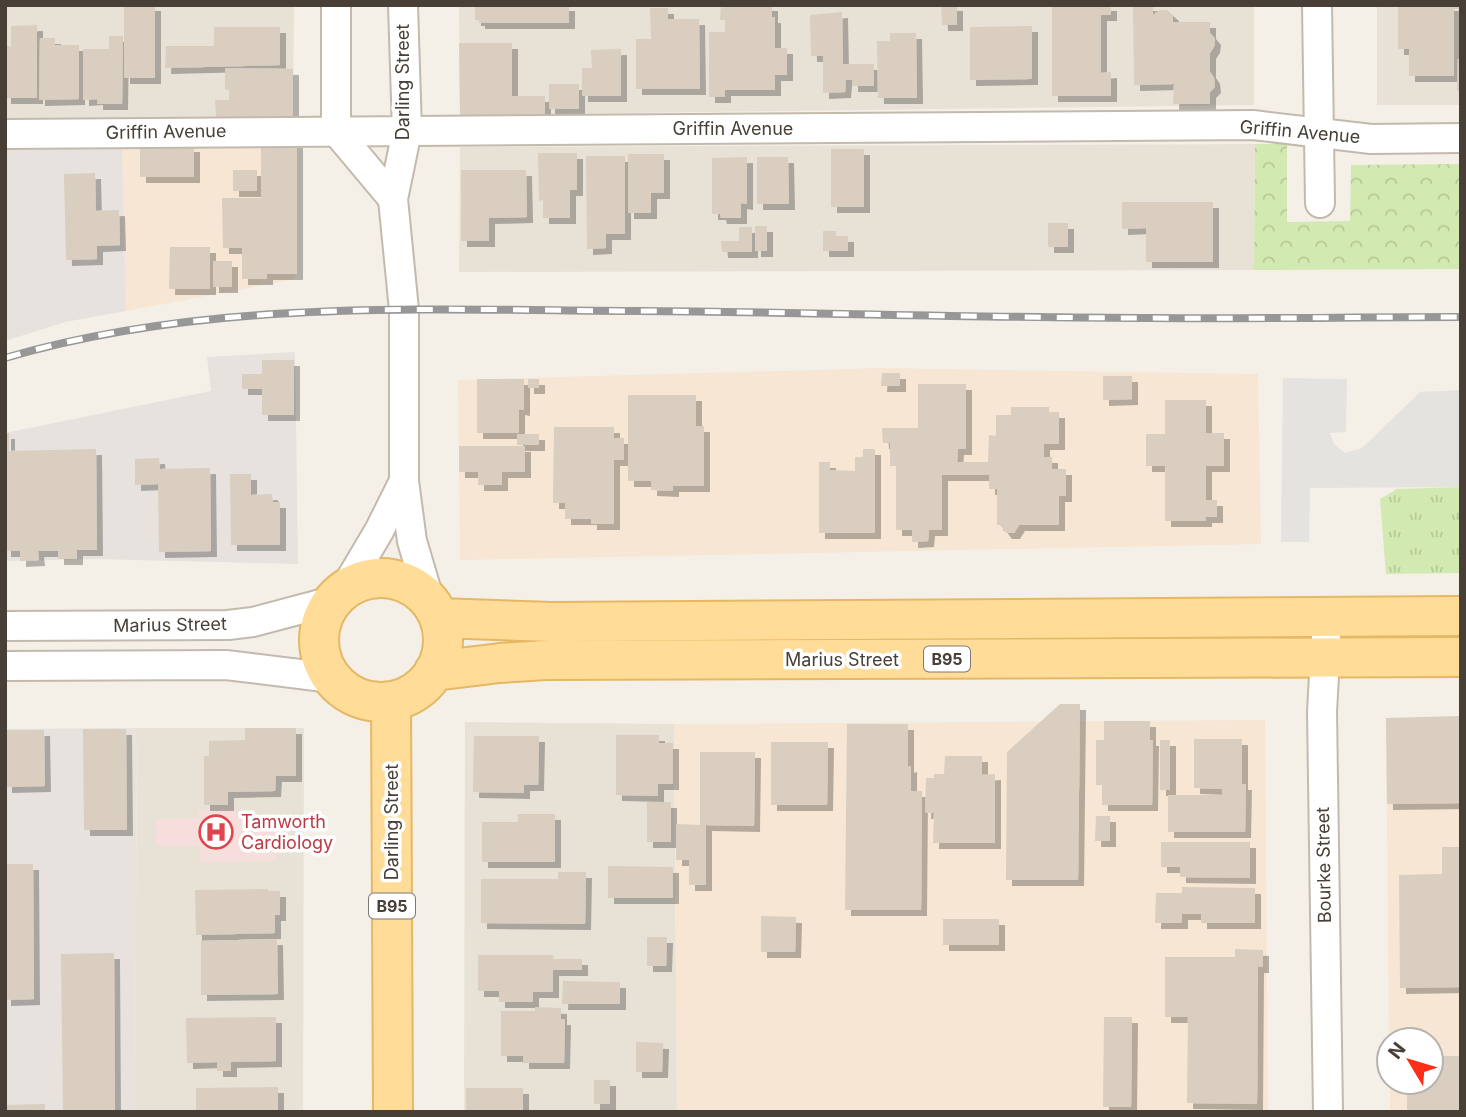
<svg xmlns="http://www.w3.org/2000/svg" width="1466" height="1117" font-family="Inter,sans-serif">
<defs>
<pattern id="grass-tufts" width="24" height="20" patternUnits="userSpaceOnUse" patternTransform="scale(1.75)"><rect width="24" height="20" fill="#d2e9b1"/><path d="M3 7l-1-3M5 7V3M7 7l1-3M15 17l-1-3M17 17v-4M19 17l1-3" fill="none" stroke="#b6c999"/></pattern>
<pattern id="forest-crowns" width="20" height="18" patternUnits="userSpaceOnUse" patternTransform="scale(1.75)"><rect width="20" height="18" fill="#d2e9b1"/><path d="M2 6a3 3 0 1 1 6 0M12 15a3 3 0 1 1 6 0" fill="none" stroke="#b6c999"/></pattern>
<filter id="shadow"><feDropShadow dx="6" dy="6" stdDeviation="0" flood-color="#0004"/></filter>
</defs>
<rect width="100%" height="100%" fill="#f4f0e8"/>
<path fill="#e8e2d6" d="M5 5H294L293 117 5 120Z
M459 5H1254V105L460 115Z
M1377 5H1461V105H1377Z
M1255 144 1254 270 459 272 460 147Z
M465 722 674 724 677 1112H464Z
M137 728H304L303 1112H135Z"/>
<path fill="#f6e6d3" d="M297 142 295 279 126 311 122 145Z
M881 368 1258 374 1261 544 460 560 458 380Z
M1461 716V1112H1390V1082H1431V1040H1389L1386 718Z
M1265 720 1268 1112H677L674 724Z"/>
<path fill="#e7e2dd" d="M122 144 126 311 65 322 5 341V146Z
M295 352 298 564 97 559 5 561V433L211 391 207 357Z
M137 728 135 1112H5V729Z"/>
<path fill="#f5dedc" d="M235 809 236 818H276V861L200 862 199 846H156V819L199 818V810Z"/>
<path fill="url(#grass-tufts)" d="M1461 487V573L1386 574 1380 499 1397 489Z"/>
<path fill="url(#forest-crowns)" d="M1255 144H1287V222L1350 221 1351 165 1461 164V269L1254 270Z"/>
<path fill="#e5e3e0" d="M1283 378 1347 379 1346 432 1330 433 1334 444 1345 453 1362 448 1420 392 1461 390V487L1310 488 1309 542H1281Z"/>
<path fill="#d9cec0" filter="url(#shadow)" d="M124 5H155V78H124Z
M475 5H569V23H479V20H475Z
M721 5H772V17H775V48H787V75H775V90H725V97H709V32H725V20H720Z
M941 5H957V25H942Z
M1052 5H1111V15H1101V73L1111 72V96H1052Z
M1133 5H1153V15L1160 10H1167L1173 15V22H1210V33L1215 39 1214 47 1210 53V72L1214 78 1215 87 1210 92V104H1173L1174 84 1134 85Z
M1398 5H1461V9H1454V76H1409V49H1398Z
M650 8H668V19H699L700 89H636V39H651Z
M842 12 843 64H874V86H852V80H846L845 92 823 93V56H811L810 15Z
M37 25V98H5V46H11V26Z
M1032 26V79L970 80V27Z
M214 27H280V65L165 68 166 46H214Z
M890 33H916L917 98H878L877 41H890Z
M109 36H123L122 104H97V99L83 100V49H109Z
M40 38H55V45H79V99L39 100Z
M459 43H512V96H545V114L460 115Z
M621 49V96H582V68H592L591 50Z
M1458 59H1461V91H1457Z
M225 68 293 69V117L216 118 215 100H229V90L225 89Z
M549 84H579V109H549Z
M261 142H297V274H267V279H242V248H223L222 198H261Z
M140 146H194V177H140Z
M831 149H864V207H831Z
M538 153H577V190H570V218H543V200L539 201Z
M628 154H664V193H651V213H628Z
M586 156H625V234H606V248L587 249Z
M747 157V204L741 203V218H721L720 214H712V158Z
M757 157H788L789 204H757Z
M233 170H257V191H233Z
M461 170H526L527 217 489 218V241H461Z
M95 173 96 211 119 210 120 245 97 246V259L66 260 64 174Z
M1122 202H1213V262H1146V228L1122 229Z
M1048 223H1068V247H1048Z
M755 226H767V251H755Z
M739 227H752V252H722L721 241H739Z
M823 231H836V236H848V251H823Z
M170 247H210V289H169Z
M213 261H232V287H213Z
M262 360H294V415H262V389H242V374H262Z
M882 373H900V386H881Z
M1103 376H1132V399L1103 400Z
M477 379H524V410L519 409V433H477Z
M528 379H539V388H528Z
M918 384H966V449H958L957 462H988L989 435 996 436V415H1011V407H1049V412H1059V444H1044V457H1052V469H1066V496H1059V525H1019L1014 533H1006L1000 525H997V489H989V475H942V530H929L928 541 912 542V530H896V466H890V443H883L882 428H918Z
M628 395H696V426H704V486H673V491L651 490V481H628Z
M1165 400H1206V433H1224V466H1206V500H1217V517H1206V521H1165V466H1146V434H1165Z
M554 427H614V438H624V460H614V524H591V519H565V503H553Z
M5 433H9V451L96 449 97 550H77V559H58V551H38L39 560 20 561V551H5Z
M517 434H539V445H517Z
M459 446H525V472H502V485H478V472H459Z
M863 449H875V533H819V462H830V470L855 471V457H863Z
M159 458 160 469 210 468 211 551 159 552 158 484 135 485V459Z
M230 474H251V495L272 494 273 502H280V545H231Z
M1060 704H1080L1078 880H1006L1007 752Z
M1461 716V803L1387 804 1386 718Z
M1104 721H1150V740H1153L1152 805H1102V785H1096V740H1104Z
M847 724H908V767L911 766V791H922L921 910H845Z
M245 728H296V776H276L275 791 228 792V805H204V756H209V741L245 740Z
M83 729H126L127 830H84Z
M5 730H44L45 786 6 787Z
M616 735H659V743H673V784H658V796L616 795Z
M474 736H539L538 785H524V793L473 792Z
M1194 739H1242V784H1246L1245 832H1168V795H1222V789L1194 788Z
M1160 740H1170V790H1160Z
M771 742H828L827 805H771Z
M700 752H755L754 826 706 825V885H689V860H676V824L700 825Z
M945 756H982V775L995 774V843H933L934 813H925L926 778H934V774H944Z
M647 802H671V842H647Z
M518 814H555V862H482V822H518Z
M1096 816H1110V841H1095Z
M1161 842H1250V878L1180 877V867H1161Z
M1442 847H1461V987L1400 988 1399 875 1442 874Z
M5 864H33L34 999 5 1000Z
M608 866 673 867V898H608Z
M558 872H586L585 924 481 923V879H558Z
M1182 887 1255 888V923H1201V914H1182V923H1155L1156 893H1182Z
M268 889V891H280V915H275V933L196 935 195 890Z
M761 916 796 917 795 952H761Z
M943 919H999V945H943Z
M647 937H667L666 966H647Z
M277 939 278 994 201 995V941Z
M1235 949 1263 950V967H1258L1257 1104 1187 1103 1188 1017H1165V957H1235Z
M114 953 115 1112H63L61 954Z
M478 955H554L553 959H582V970H553V992H533V1002H499V991H478Z
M563 981 620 982V1004H562Z
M535 1007 561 1008V1019H565L564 1063H523V1056H501V1011H535Z
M276 1017V1061L231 1062V1071H217V1062L187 1063 186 1018Z
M1104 1017H1132L1131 1107H1103Z
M636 1042 663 1043 662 1072H636Z
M1434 1056H1461V1112H1407V1082H1431V1059Z
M594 1080H610V1104H594Z
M278 1087V1112H196V1088Z
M466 1088H523V1112H466Z
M45 1104V1112H5V1105Z"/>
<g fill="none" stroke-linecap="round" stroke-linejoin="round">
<defs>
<path id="minor" d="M336 5V131L393 199
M403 5 407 131 393 199 404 310V481L412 541 430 602
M1317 5 1320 203
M5 134 1253 125 1371 139 1461 138
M344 590 379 531 404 481
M5 626 228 625 253 622 332 601
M1326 638 1322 712 1328 1112
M5 666 226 665 332 678"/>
<path id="primary" d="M319 640a62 62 0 1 1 124 0a62 62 0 1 1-124 0Z
M439 618 551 622 1461 616
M434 671 500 663 546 660 1461 657
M391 701 393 1112"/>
</defs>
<use href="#minor" stroke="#c3baad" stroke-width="32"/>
<use href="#primary" stroke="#e5b865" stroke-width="42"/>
<use href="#minor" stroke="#fff" stroke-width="28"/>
<use href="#primary" stroke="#ffdc97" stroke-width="38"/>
<defs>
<path id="rail" d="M5 358C210 298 429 310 639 311 810 312 982 318 1153 318 1255 319 1358 317 1461 317"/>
</defs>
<use href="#rail" stroke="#979797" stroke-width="8"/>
<use href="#rail" stroke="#fff" stroke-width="5" stroke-dasharray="16" stroke-linecap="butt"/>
</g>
<defs>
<symbol id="hospital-ring" viewBox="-11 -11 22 22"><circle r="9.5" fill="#fff" stroke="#e0444e" stroke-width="1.5"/><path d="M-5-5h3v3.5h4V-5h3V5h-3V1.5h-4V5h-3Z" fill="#e0444e"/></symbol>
</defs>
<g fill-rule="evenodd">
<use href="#hospital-ring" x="197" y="813" width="38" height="38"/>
</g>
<g text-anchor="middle" stroke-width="7" stroke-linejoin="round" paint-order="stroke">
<g fill="#fff" stroke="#7f7973" stroke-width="2">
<rect x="924" y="646.5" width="46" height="25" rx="5"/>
<rect x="369" y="893.5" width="46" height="25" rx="5"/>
</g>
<g font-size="16" font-weight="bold" fill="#484037">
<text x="947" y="665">B95</text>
<text x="392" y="912">B95</text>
</g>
<g font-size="18" fill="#484037" stroke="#fff">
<text transform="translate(403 82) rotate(-90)" y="6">Darling Street</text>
<text x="733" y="135">Griffin Avenue</text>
<text transform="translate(166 132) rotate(-1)" y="6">Griffin Avenue</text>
<text transform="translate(1300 132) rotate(5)" y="6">Griffin Avenue</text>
<text transform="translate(170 625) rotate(-1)" y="6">Marius Street</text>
<text x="842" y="666">Marius Street</text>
<text transform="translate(392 822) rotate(-90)" y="6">Darling Street</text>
<text transform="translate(1324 865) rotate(-91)" y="6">Bourke Street</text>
</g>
<g font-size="18" fill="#be3a42" stroke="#fff" text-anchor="start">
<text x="241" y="828">Tamworth<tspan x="241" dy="21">Cardiology</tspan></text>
</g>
</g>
<rect width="1466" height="1117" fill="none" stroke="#484037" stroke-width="14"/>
<g transform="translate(1410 1061) rotate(308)"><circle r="33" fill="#ffffff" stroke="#b6b3af" stroke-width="2"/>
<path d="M0-5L12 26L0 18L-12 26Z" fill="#fb2f18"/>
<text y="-10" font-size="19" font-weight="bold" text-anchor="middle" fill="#484037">N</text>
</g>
</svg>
